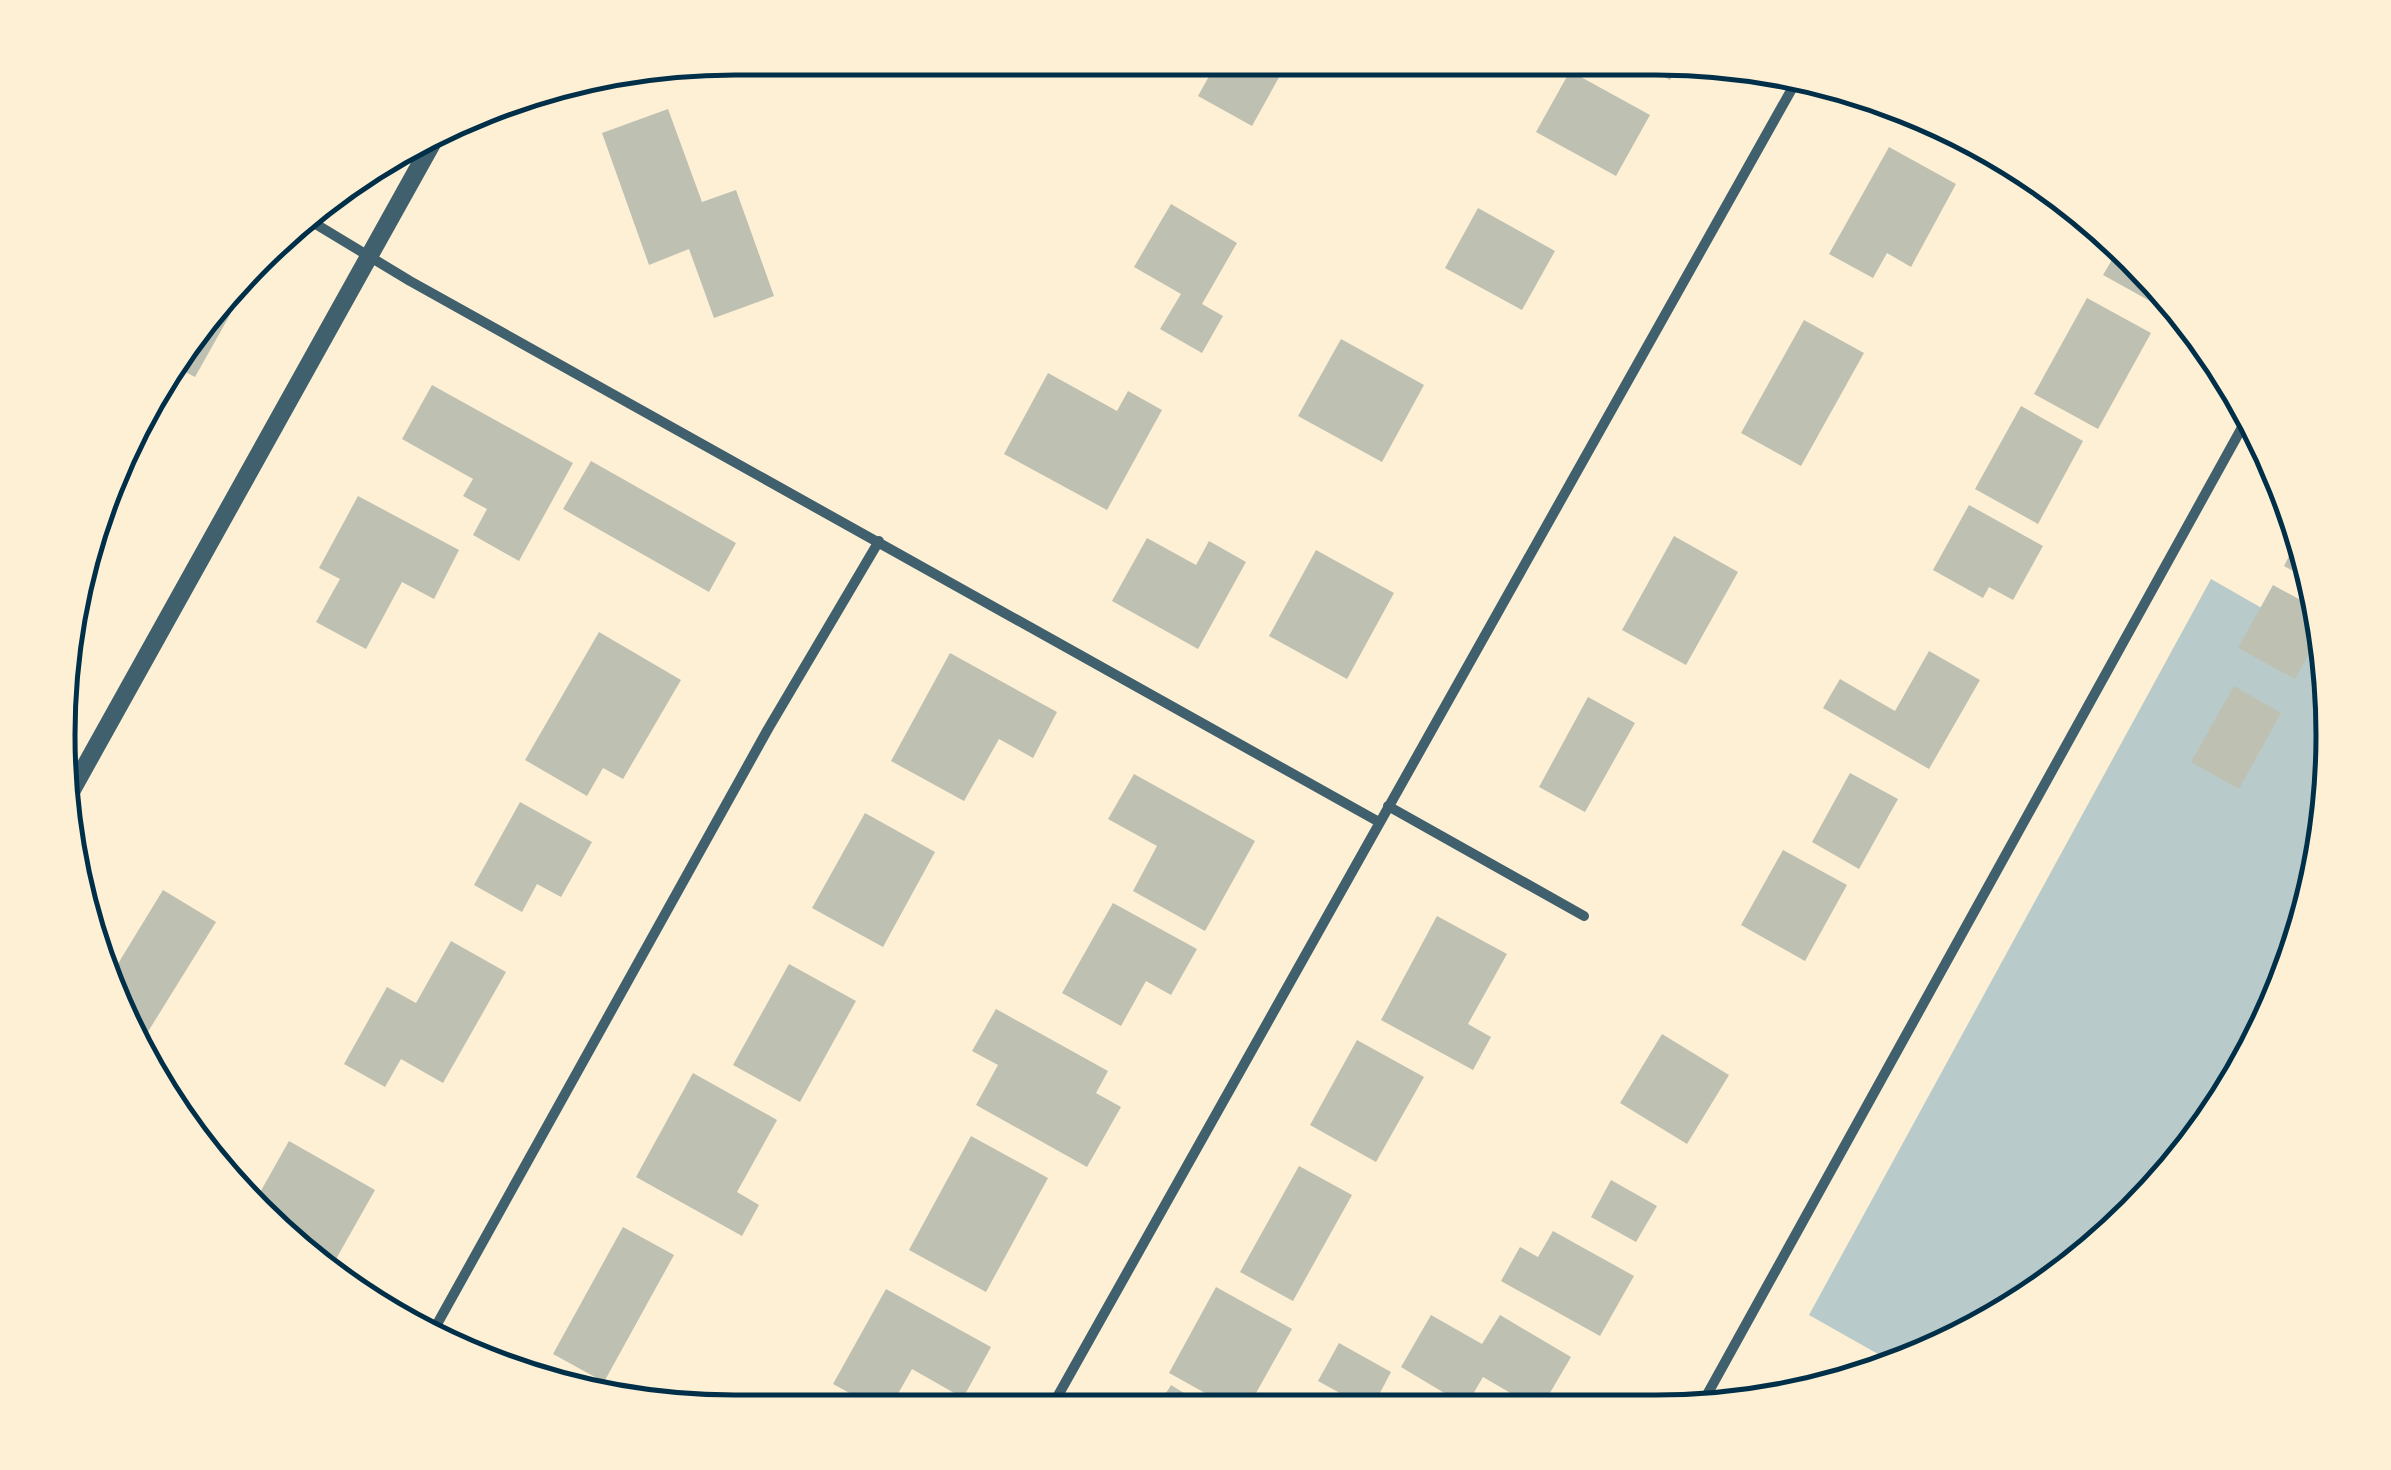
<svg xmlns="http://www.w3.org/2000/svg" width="2391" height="1470" font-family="'Golos Text',sans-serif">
<rect width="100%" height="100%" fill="#fdf0d5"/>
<path fill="#b9caca" d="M2211 579 2328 646 2332 779 2311 910 2264 1034 2194 1147 2103 1244 1994 1322 1894 1363 1809 1315Z"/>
<path fill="#bec0b2" d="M1218 60 1288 61 1252 126 1198 96Z
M1638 63H1680L1670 80Z
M1570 71 1650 115 1616 176 1536 132Z
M668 109 702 202 736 190 774 296 714 318 689 249 649 265 602 133Z
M1889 147 1956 184 1911 267 1887 253 1873 278 1829 254Z
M1171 204 1237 243 1202 304 1223 316 1202 353 1160 329 1181 294 1134 267Z
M1478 208 1555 251 1522 310 1445 268Z
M2120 246 2165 288 2174 301 2168 311 2103 275Z
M2087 298 2151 333 2098 429 2034 394Z
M215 305 231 313 195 377 174 366 197 323Z
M1804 320 1864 353 1801 466 1741 433Z
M1341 339 1424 385 1382 462 1298 416Z
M1048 373 1117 411 1128 391 1162 410 1107 510 1004 454Z
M432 385 573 463 519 561 473 535 487 509 463 496 473 479 402 439Z
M2021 406 2083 441 2038 524 1975 489Z
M591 461 736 543 709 592 563 509Z
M358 496 459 550 434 599 402 582 366 649 316 622 340 579 319 568Z
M1969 505 2043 546 2013 600 1989 587 1983 598 1933 570Z
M2301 533 2304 547 2313 582 2284 566Z
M1674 536 1738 572 1686 665 1622 630Z
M1147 538 1196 565 1209 541 1246 562 1198 649 1112 601Z
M1316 550 1394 593 1347 679 1269 636Z
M2273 585 2319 610 2323 628 2295 679 2238 648Z
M599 632 681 680 623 779 603 768 587 796 525 760Z
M1929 651 1980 680 1929 769 1823 708 1840 679 1895 711Z
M950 653 1057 712 1033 758 999 739 964 801 891 761Z
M2234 686 2281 713 2239 789 2191 762Z
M1588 697 1635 723 1585 812 1539 787Z
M1850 773 1898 799 1859 869 1812 842Z
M1134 774 1255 841 1205 931 1133 891 1157 846 1108 819Z
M520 802 592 842 561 897 537 884 522 912 474 885Z
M865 813 935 852 883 947 812 908Z
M1783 850 1847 885 1805 961 1741 925Z
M163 890 216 922 141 1043 108 980Z
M1113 903 1197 949 1171 995 1146 981 1121 1026 1062 993Z
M1437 916 1507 954 1468 1024 1491 1037 1473 1070 1381 1020Z
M451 941 506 972 443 1083 401 1059 385 1087 344 1064 387 987 416 1003Z
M789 964 856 1001 800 1102 733 1065Z
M996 1009 1108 1071 1096 1093 1121 1107 1087 1167 976 1105 998 1065 972 1051Z
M1662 1034 1729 1075 1687 1144 1620 1103Z
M1357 1040 1424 1077 1376 1162 1310 1125Z
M693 1073 777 1120 737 1192 759 1205 742 1236 636 1177Z
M971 1136 1048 1178 986 1292 909 1250Z
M289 1141 375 1190 327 1275 254 1203Z
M1299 1166 1352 1195 1293 1301 1240 1272Z
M1611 1180 1657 1206 1636 1242 1591 1217Z
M623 1227 674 1255 604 1382 553 1354Z
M1553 1231 1634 1276 1600 1336 1501 1281 1520 1247 1538 1257Z
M1216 1287 1292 1329 1247 1409H1234L1169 1373Z
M886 1289 991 1347 963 1398 912 1369 890 1408H877L833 1384Z
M1431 1315 1482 1344 1500 1315 1571 1357 1540 1410 1483 1377 1466 1406 1401 1367Z
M1339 1343 1391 1372 1371 1410 1318 1381Z
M1171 1385 1210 1409H1156Z"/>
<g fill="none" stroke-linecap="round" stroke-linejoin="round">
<path stroke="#3f606c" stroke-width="10" d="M304 217 410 281 1379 822
M1388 806 1584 916
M431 1335 768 729 879 541
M1051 1408 1798 78
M1698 1411 2250 413"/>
<path stroke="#3f606c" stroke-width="18" d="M68 797 435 138"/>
</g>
<path d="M0 0H2391V1470H0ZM735 75H1656A660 660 0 0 1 2316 735V735A660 660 0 0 1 1656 1395H735A660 660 0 0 1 75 735V735A660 660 0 0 1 735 75Z" fill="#fdf0d5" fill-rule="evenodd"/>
<path fill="none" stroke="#003049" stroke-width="5" d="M735 75H1656A660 660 0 0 1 2316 735V735A660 660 0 0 1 1656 1395H735A660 660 0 0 1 75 735V735A660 660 0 0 1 735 75Z"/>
</svg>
